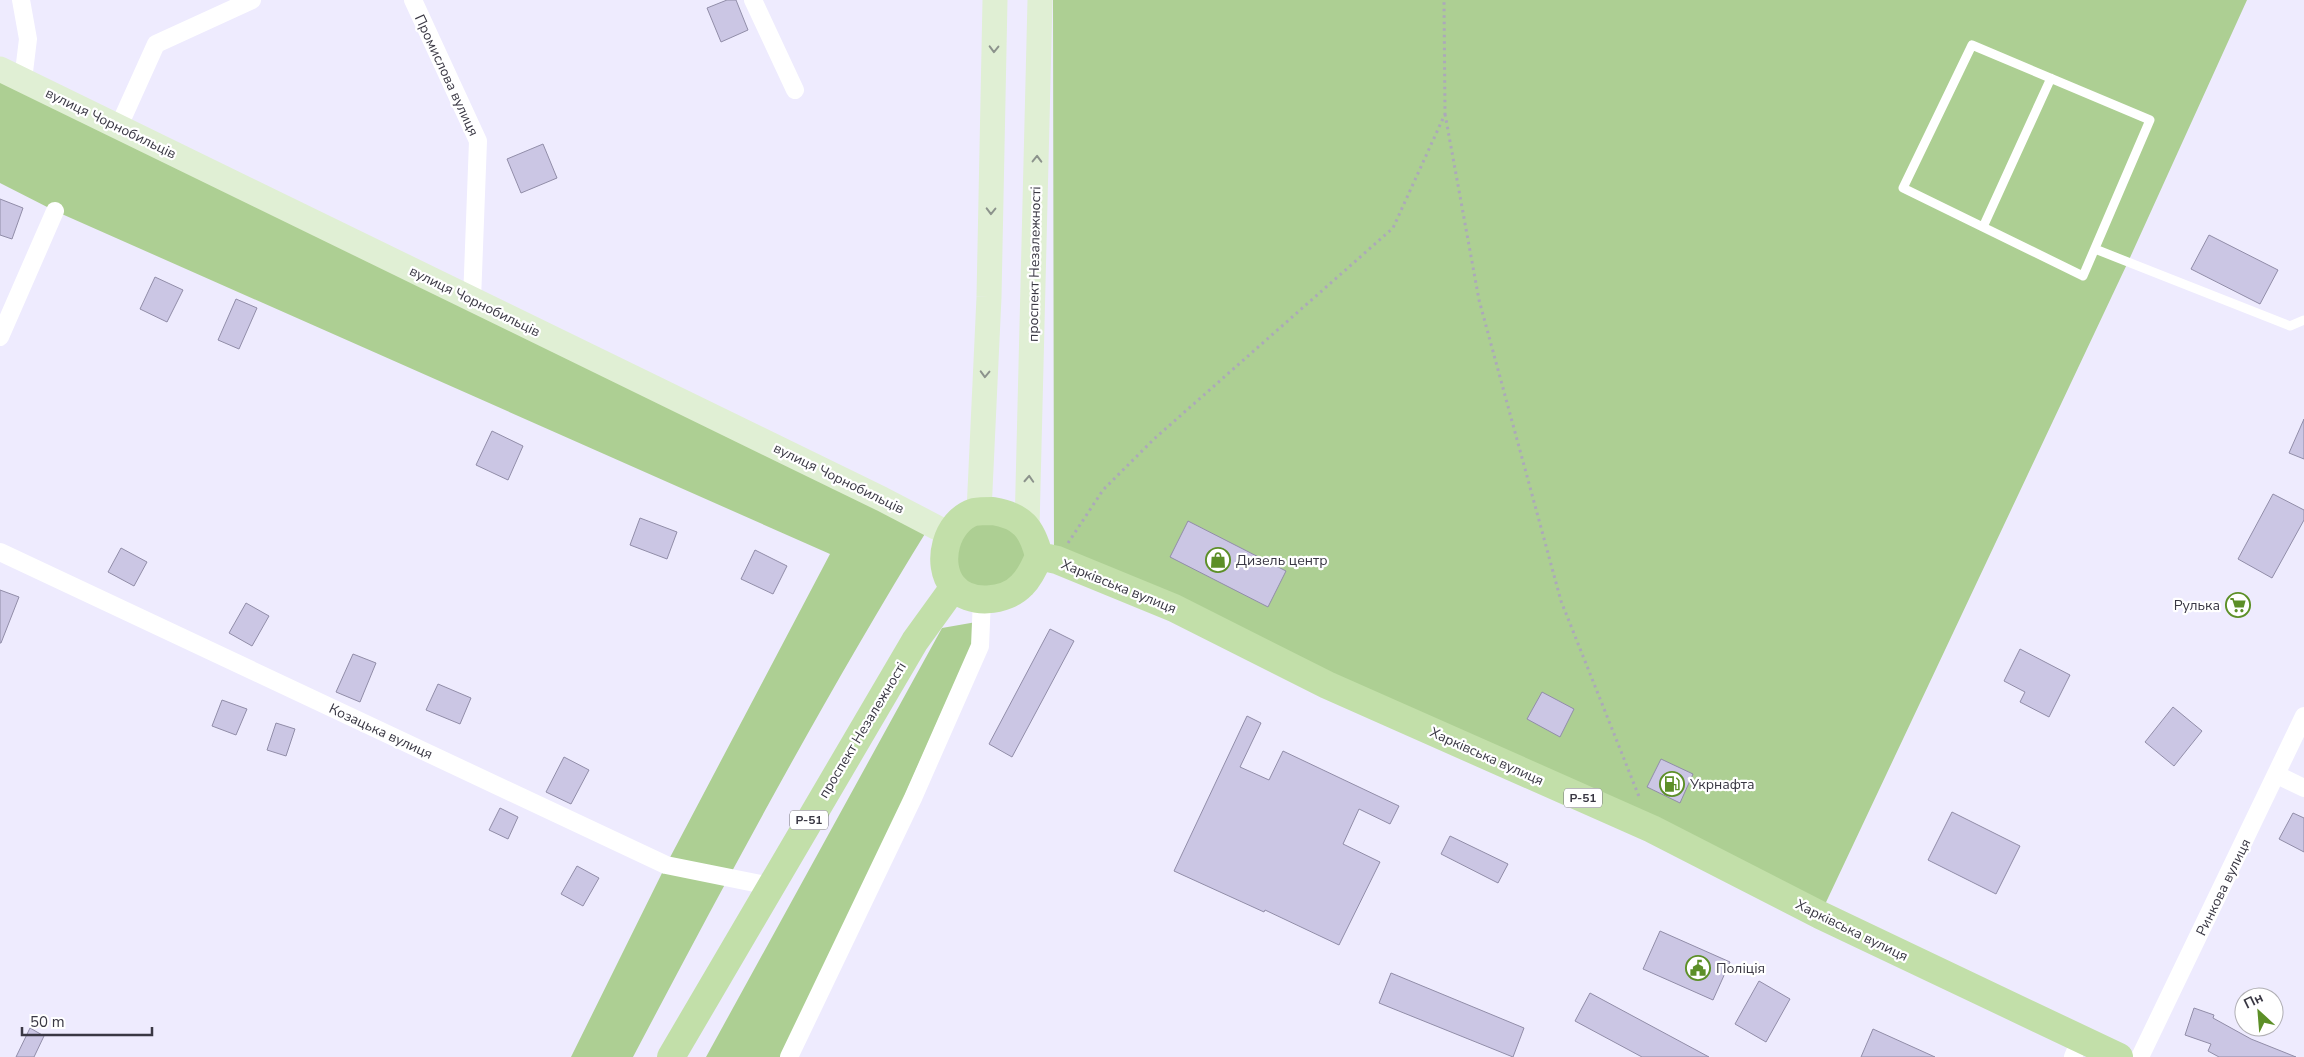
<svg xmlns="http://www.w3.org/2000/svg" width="2304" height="1057" font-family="'Nunito Sans',sans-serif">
<rect width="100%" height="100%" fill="#eeebfe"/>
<path fill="#adcf93" d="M1053 0H2247L2128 262 1820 915 1054 559Z
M0 69 931 524C824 697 728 877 633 1057H571L666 865 830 554 55 211 0 183Z
M974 512 1035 540 1022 586 961 592 949 534Z
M982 621 789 1057H706L942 628Z"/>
<path fill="#cbc6e4" stroke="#918da8" d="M727 0H736L748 30 721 42 707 8Z
M543 144 557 178 521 193 507 159Z
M0 199 23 208 12 239 0 235Z
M2209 235 2278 270 2260 304 2191 269Z
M155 277 183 290 167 322 140 309Z
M236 299 257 308 239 349 218 340Z
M2304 419V459L2289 453Z
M492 431 523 446 508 480 476 465Z
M2273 494 2304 510V520L2272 578 2238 559Z
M640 518 677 532 667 559 630 545Z
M1188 521 1286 571 1268 607 1170 557Z
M121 548 147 562 134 586 108 572Z
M755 550 787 566 773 594 741 579Z
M0 590 19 597 1 643H0Z
M246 603 269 616 252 646 229 633Z
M1050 629 1074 641 1012 757 989 744Z
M2020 649 2070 675 2049 717 2020 702 2025 692 2004 681Z
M353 654 376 663 360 702 336 692Z
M438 684 471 698 460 724 426 710Z
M1542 692 1574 709 1560 737 1527 719Z
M222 700 247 709 236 735 212 726Z
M2173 707 2202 731 2174 766 2145 742Z
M1247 716 1261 723 1240 767 1269 780 1283 751 1399 806 1390 824 1359 809 1343 844 1380 862 1339 945 1265 910 1264 912 1174 871Z
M276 723 295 729 286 756 267 750Z
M564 757 589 770 571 804 546 792Z
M1661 759 1693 774 1680 803 1647 787Z
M500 808 518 817 508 839 489 830Z
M1952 812 2020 846 1996 894 1928 860Z
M2293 813 2304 818V852L2279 839Z
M1450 836 1508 864 1498 883 1441 854Z
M577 866 599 878 583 906 561 894Z
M1660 931 1730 962 1713 1000 1643 969Z
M1391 973 1524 1028 1513 1057 1379 1003Z
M1759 981 1790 999 1766 1042 1735 1024Z
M1590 993 1709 1057H1642L1575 1021Z
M2194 1008 2214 1015 2213 1018 2251 1039 2296 1057H2219L2208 1051 2211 1044 2185 1035Z
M30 1028 44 1036 34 1057H16Z
M1873 1029 1935 1057H1861Z"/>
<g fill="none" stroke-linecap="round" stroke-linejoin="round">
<path stroke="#aca9ba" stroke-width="3" stroke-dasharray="2.5 4" stroke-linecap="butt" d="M1445 114 1479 300 1561 601 1640 799
M1068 543 1103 490 1154 439 1393 228 1445 114 1444 0"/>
<path stroke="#fff" stroke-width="9" d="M1972 45 2150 120 2083 276 1903 188Z
M1983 227 2051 78
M2095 249 2290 326 2304 320"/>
<path stroke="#fff" stroke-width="18" d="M21 0 28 39 23 80
M413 0 478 141 472 300
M753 0 795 90
M119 126 156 44 252 0
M0 337 55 211
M0 552 666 865 770 886
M2277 775 2304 788
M789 1057 913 798 980 646 982 599
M2073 1057 2080 1040
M2140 1057 2304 716"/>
<path stroke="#e0efd4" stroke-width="25" d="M0 69 882 499 949 534
M979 512 989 297 995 0
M1027 528 1040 0"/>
<path stroke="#c2dfa9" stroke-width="28" d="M993 511C1022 516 1032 528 1039 556 1035 566 1030 577 1022 585 1006 602 969 606 953 586 935 564 946 521 974 512 980 511 987 511 993 511Z
M1039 556 1057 560 1174 608 1327 685 1652 829 1820 915 2119 1057
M671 1057 915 641 954 587"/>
</g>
<defs><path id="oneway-chevron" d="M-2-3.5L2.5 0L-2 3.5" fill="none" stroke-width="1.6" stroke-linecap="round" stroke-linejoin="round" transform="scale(1.25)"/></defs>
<g stroke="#8c938c">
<use href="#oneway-chevron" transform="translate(994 49) rotate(91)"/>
<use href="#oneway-chevron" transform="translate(1037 159) rotate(-89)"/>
<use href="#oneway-chevron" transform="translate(991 211) rotate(91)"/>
<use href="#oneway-chevron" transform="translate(985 374) rotate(92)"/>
<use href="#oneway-chevron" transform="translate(1029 479) rotate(-87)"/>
</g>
<defs>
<symbol id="shop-ring" viewBox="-11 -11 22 22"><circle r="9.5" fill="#fff" stroke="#5c8f27" stroke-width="1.5"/><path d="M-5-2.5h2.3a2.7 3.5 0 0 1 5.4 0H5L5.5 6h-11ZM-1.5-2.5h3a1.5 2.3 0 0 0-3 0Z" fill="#5c8f27"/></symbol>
<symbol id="supermarket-ring" viewBox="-11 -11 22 22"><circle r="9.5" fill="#fff" stroke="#5c8f27" stroke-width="1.5"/><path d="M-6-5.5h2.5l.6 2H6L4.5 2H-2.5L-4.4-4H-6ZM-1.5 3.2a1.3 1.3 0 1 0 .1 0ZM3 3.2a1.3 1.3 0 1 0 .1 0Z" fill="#5c8f27"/></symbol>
<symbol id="fuel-ring" viewBox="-11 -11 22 22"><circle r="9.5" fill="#fff" stroke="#5c8f27" stroke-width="1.5"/><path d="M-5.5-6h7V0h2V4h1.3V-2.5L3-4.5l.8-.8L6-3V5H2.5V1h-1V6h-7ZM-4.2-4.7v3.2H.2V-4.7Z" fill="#5c8f27"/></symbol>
<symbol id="civic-ring" viewBox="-11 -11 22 22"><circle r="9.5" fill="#fff" stroke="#5c8f27" stroke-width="1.5"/><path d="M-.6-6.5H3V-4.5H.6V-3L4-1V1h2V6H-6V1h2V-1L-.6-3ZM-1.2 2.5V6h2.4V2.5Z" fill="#5c8f27"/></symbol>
</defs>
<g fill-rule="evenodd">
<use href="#shop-ring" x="1204" y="546" width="28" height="28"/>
<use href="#supermarket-ring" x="2224" y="591" width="28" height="28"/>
<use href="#fuel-ring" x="1658" y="770" width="28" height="28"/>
<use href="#civic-ring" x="1684" y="954" width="28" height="28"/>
</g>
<g text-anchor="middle" stroke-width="4.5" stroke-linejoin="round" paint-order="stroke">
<g fill="#fff" stroke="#74737b" stroke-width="1">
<rect x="1564" y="788.5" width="38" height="19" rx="4"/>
<rect x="790" y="810.5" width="38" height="19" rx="4"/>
</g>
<g font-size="12" font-weight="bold" fill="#393743">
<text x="1583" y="802">Р-51</text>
<text x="809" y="824">Р-51</text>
</g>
<g font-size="14" fill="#393743" stroke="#fff">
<text transform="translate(447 75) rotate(65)" y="5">Промислова вулиця</text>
<text transform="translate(111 123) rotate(26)" y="5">вулиця Чорнобильців</text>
<text transform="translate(1034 264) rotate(-89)" y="5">проспект Незалежності</text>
<text transform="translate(475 301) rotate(26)" y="5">вулиця Чорнобильців</text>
<text transform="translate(839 478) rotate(26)" y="5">вулиця Чорнобильців</text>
<text transform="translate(1119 586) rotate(22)" y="5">Харківська вулиця</text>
<text transform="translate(862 730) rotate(-59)" y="5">проспект Незалежності</text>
<text transform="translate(381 731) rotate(25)" y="5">Козацька вулиця</text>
<text transform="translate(1487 756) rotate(24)" y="5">Харківська вулиця</text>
<text transform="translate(2223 887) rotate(-64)" y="5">Ринкова вулиця</text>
<text transform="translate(1852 930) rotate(26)" y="5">Харківська вулиця</text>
</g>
<g font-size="14" fill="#393743" stroke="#fff" text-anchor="start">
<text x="1236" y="565">Дизель центр</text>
<text x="2220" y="610" text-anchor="end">Рулька</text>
<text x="1690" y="789">Укрнафта</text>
<text x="1716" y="973">Поліція</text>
</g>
</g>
<g transform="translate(2259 1012) rotate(334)"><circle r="24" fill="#ffffff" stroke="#b0afb4"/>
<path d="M0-4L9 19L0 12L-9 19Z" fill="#5c8f27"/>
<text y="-8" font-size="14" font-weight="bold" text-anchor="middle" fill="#393743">Пн</text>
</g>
<path d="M22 1027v8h130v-8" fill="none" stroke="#393743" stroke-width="2.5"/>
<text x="30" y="1027" font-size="15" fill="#393743" stroke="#ffffff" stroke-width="4" paint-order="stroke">50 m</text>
</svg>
